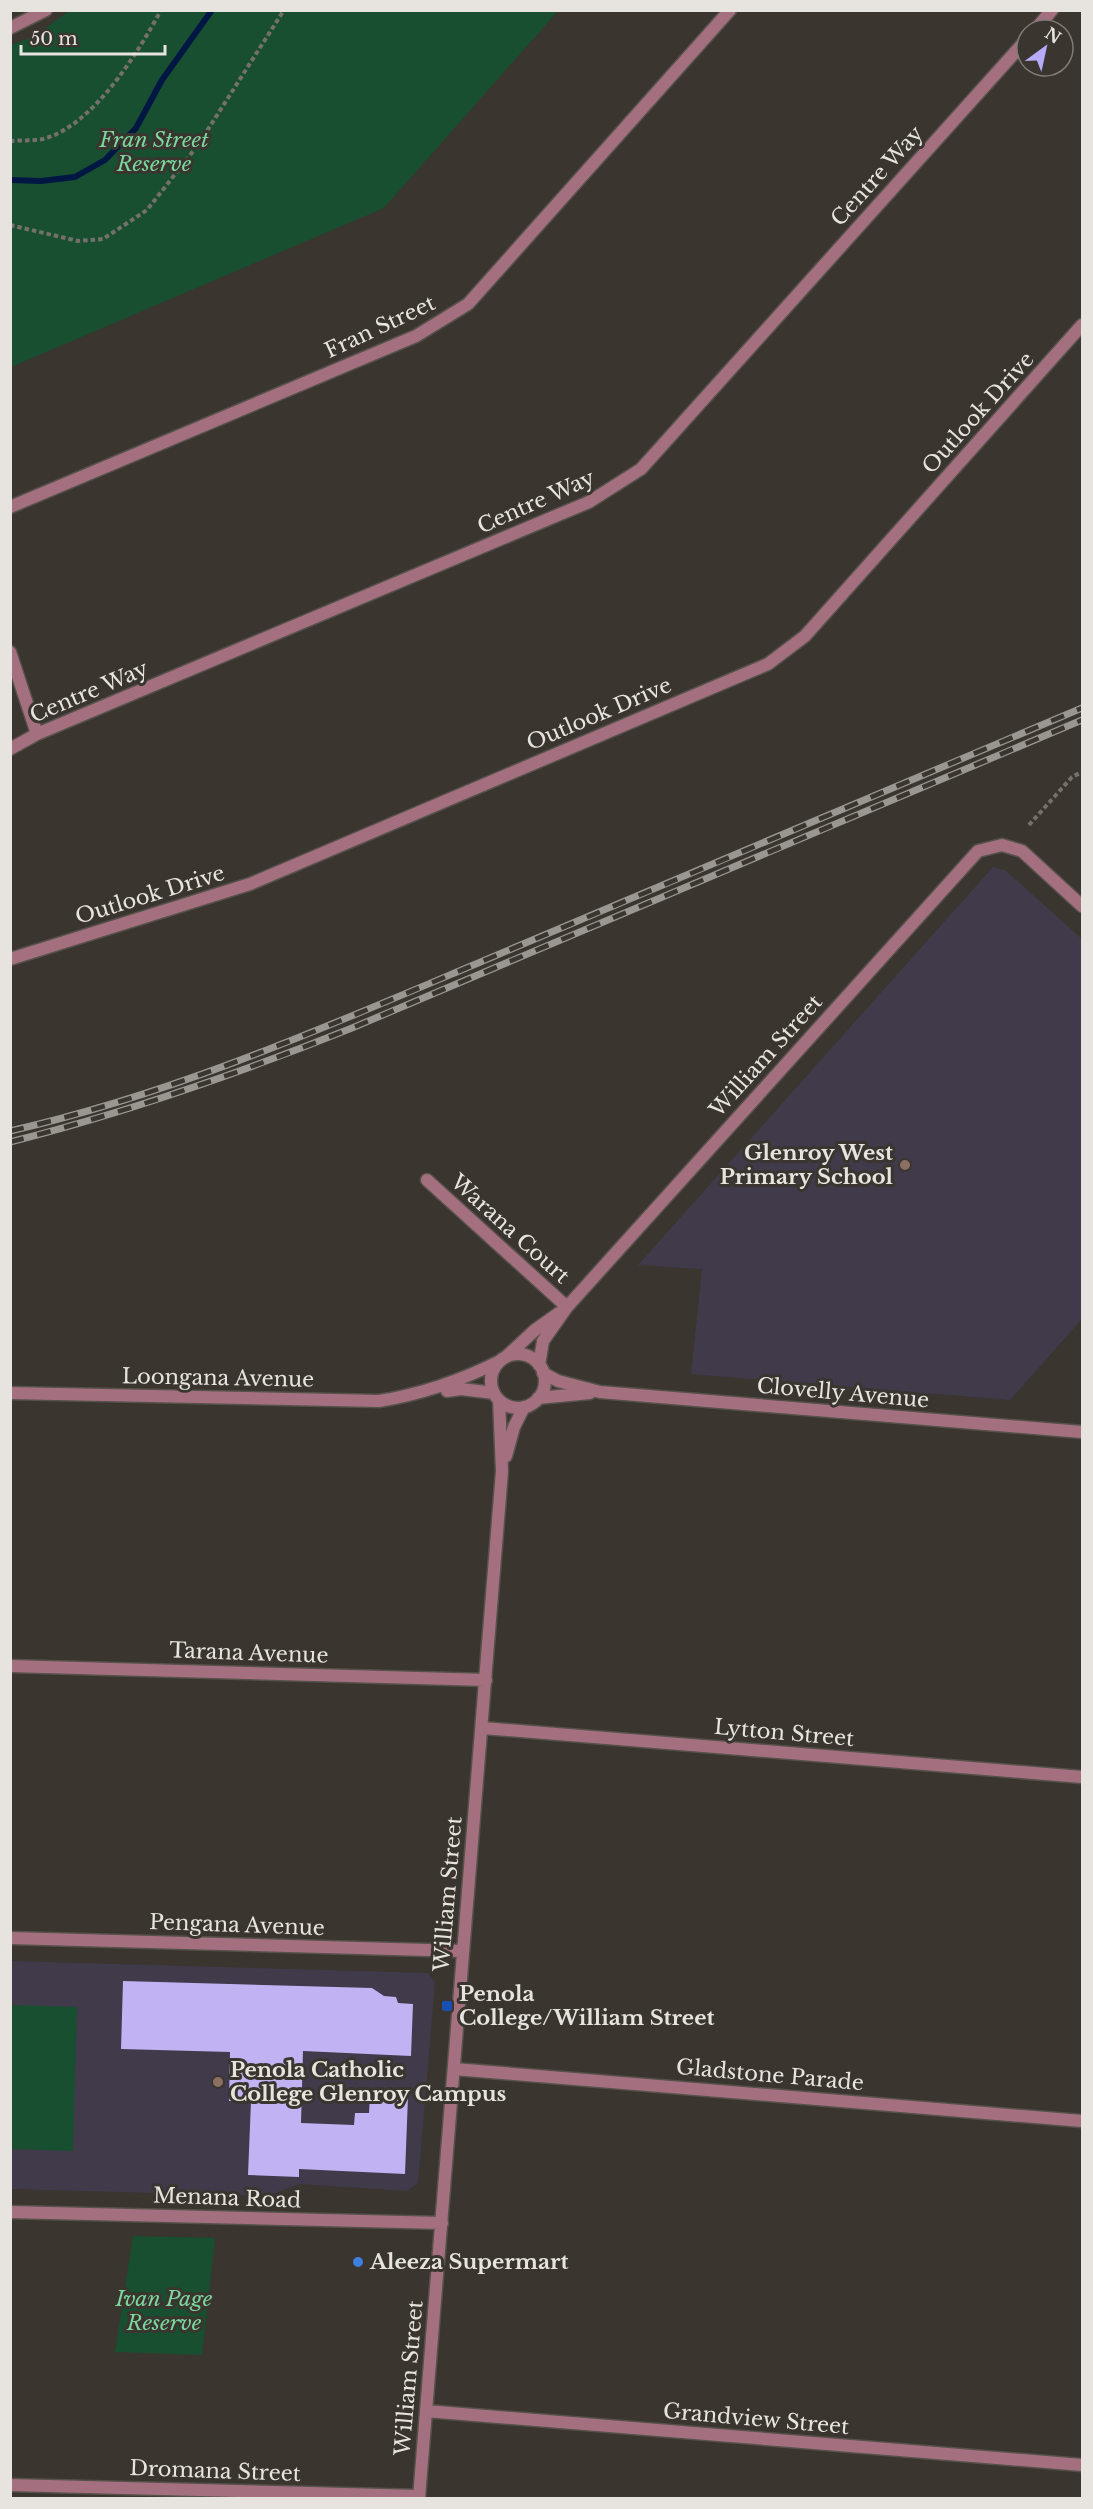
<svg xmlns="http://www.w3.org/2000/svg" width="1093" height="2509" font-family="'Libre Baskerville',serif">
<rect width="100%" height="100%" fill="#3a352f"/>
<path fill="#403a4b" d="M993 867 1005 870 1082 939V1319L1010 1400 691 1374 702 1269 638 1265Z
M11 1961 428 1973 435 1982 418 2183 407 2191 300 2184 267 2196 11 2189Z"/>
<path fill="#184f30" d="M70 10H558V11L384 208 11 367V45L35 36Z
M11 2005 77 2007 73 2151 11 2149Z
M133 2236 215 2238 202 2355 115 2352Z"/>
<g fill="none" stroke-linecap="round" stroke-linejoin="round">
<path stroke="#001643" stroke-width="6" d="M10 180 41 181 75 177 105 160 136 128 162 80 212 10"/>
</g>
<path fill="#c1b3f3" d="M123 1981 372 1988 384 1996 396 1997 398 2003 413 2004 411 2056 303 2051 301 2123 354 2125 355 2113H369L370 2095 408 2097 405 2174 299 2169V2177L248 2175 251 2101H229L230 2052 121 2049Z"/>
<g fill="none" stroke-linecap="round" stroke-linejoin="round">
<defs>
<path id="street" d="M10 28 46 10
M1035 30 1052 10
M10 507 416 336 468 304 730 10
M10 652 37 734
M10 749 37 734 589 502 641 469 1027 39
M10 959 250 884 768 664 805 636 1082 325
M427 1180 567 1307
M491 1381a27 27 0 1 1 54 0a27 27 0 1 1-54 0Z
M507 1356 535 1330 559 1313
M539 1365 543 1341 567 1307 978 851 1002 845 1022 851 1082 906
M543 1373 558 1381 600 1392 1082 1432
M447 1391 461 1389 494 1393
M10 1393 379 1401C423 1394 460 1381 500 1361
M538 1398 590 1393
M506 1456 514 1427 524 1407
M10 1666 486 1680
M483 1728 1082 1777
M10 1938 462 1951
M454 2069 1082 2121
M10 2212 442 2223
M426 2411 1082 2465
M10 2485 419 2496
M419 2498 502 1471 499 1400"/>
</defs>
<use href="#street" stroke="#56514b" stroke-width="15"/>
<path stroke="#74706b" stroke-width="4" stroke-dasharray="4.5 3" stroke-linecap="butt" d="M10 141C21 140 33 141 43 139 93 126 138 53 161 10
M10 225 78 241 103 239 147 210 198 145 284 10
M1029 825 1072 777 1082 772"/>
<use href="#street" stroke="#a4707f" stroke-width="12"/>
<defs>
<path id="rail" d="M10 1131C177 1093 333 1024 490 958 688 875 885 791 1082 708
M10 1142C128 1112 240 1073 352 1028L1082 720"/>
</defs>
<use href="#rail" stroke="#9a9691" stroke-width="7"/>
<use href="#rail" stroke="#3a352f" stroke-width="4.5" stroke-dasharray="14" stroke-linecap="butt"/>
</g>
<g fill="#8d6e63" stroke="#3a352f" stroke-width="2">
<circle cx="905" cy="1165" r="6"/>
<circle cx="218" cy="2082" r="6"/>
</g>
<rect fill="#1a4fb4" stroke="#3a352f" stroke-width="2" x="441" y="2000" width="12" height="12" rx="3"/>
<circle fill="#3f7fe0" stroke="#3a352f" stroke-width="2" cx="358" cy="2262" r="6"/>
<g text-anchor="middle" stroke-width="6" stroke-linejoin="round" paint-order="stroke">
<g font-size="21" font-style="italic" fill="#7bd79e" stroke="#3a352f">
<text x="154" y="147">Fran Street<tspan x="154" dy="24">Reserve</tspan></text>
<text x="164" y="2306">Ivan Page<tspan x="164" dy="24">Reserve</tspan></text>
</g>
<g font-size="21" fill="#e7e4e0" stroke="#3a352f">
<text transform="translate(877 176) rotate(-48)" y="7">Centre Way</text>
<text transform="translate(380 327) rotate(-25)" y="7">Fran Street</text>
<text transform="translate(978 413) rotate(-48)" y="7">Outlook Drive</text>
<text transform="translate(536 502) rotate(-24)" y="7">Centre Way</text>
<text transform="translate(89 692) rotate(-23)" y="7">Centre Way</text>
<text transform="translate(599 714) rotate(-23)" y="7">Outlook Drive</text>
<text transform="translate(150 895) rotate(-17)" y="7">Outlook Drive</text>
<text transform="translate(766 1056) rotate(-48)" y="7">William Street</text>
<text transform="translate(510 1229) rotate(42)" y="7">Warana Court</text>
<text transform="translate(218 1378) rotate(1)" y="7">Loongana Avenue</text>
<text transform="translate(843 1393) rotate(5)" y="7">Clovelly Avenue</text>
<text transform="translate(249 1653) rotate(2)" y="7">Tarana Avenue</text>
<text transform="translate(784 1733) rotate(5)" y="7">Lytton Street</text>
<text transform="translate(448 1894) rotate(-85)" y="7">William Street</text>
<text transform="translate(237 1925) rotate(2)" y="7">Pengana Avenue</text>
<text transform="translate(770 2075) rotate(5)" y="7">Gladstone Parade</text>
<text transform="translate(227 2198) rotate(2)" y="7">Menana Road</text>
<text transform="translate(409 2378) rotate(-85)" y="7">William Street</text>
<text transform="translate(756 2419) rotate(5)" y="7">Grandview Street</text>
<text transform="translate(215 2471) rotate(2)" y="7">Dromana Street</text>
</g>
<g font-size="21" font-weight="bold" fill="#e7e4e0" stroke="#3a352f" text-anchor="start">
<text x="893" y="1160" text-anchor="end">Glenroy West<tspan x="893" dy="24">Primary School</tspan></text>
<text x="459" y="2001">Penola<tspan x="459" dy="24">College/William Street</tspan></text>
<text x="230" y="2077">Penola Catholic<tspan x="230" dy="24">College Glenroy Campus</tspan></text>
<text x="370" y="2269">Aleeza Supermart</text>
</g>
</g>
<rect width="1093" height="2509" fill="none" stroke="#e7e4e0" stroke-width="24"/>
<g transform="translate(1045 48) rotate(33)"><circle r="28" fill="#3a352f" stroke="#7f7b76" stroke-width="1.5"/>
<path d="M0-4.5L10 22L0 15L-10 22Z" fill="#b7abf8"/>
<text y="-9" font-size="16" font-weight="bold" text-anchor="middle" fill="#e7e4e0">N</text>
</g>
<path d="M21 45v9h144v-9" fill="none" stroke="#e7e4e0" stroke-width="3"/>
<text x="30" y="45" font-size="18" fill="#e7e4e0" stroke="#3a352f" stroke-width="4.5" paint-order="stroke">50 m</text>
</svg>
